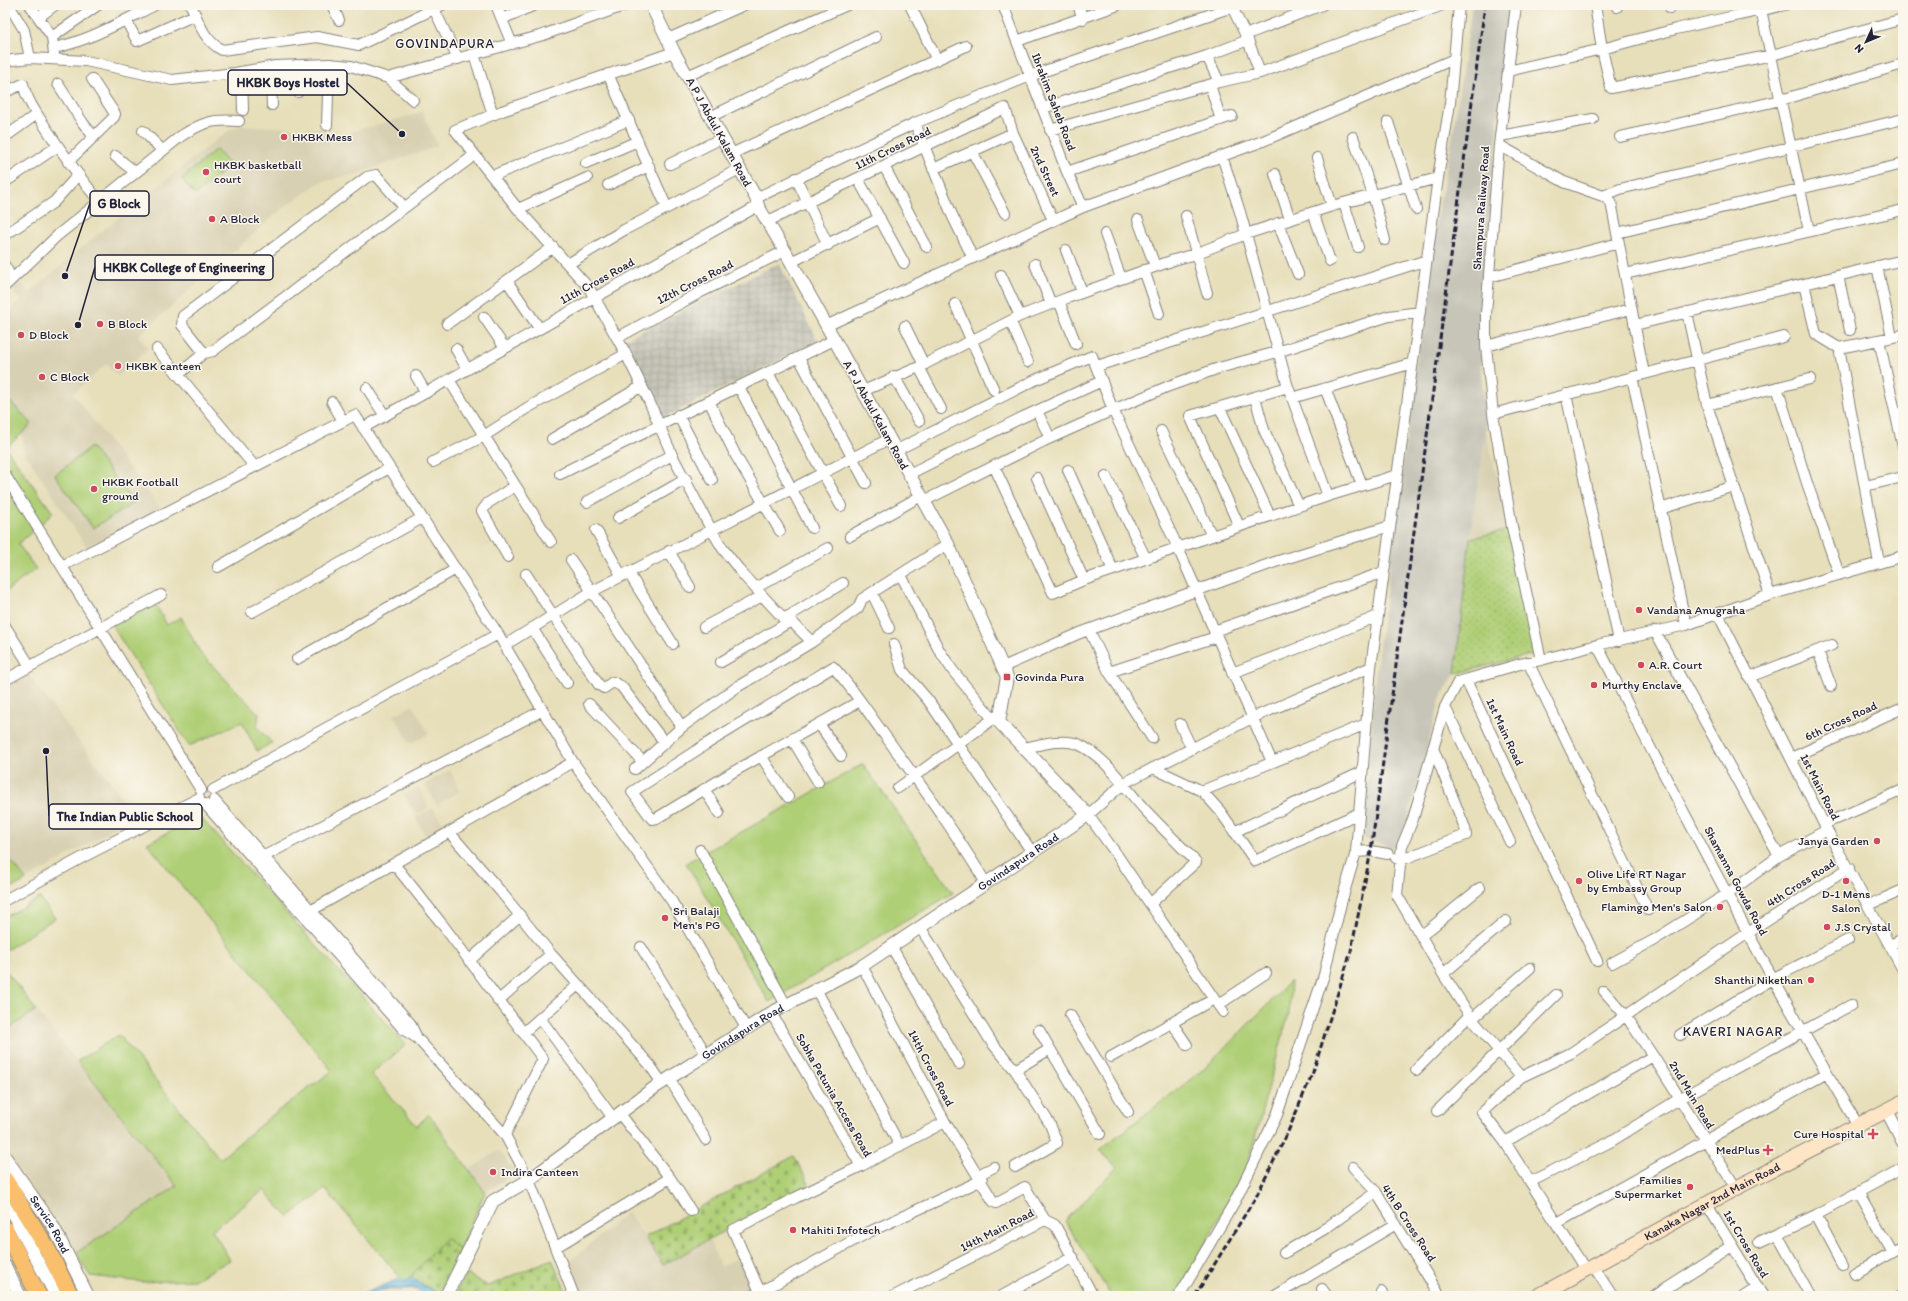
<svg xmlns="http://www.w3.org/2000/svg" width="1908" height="1301" font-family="Itim,sans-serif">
<defs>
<pattern id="industrial-grid" width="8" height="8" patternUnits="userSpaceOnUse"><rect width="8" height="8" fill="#c6c5b8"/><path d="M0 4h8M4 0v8" fill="none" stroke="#aaa99f"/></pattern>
<pattern id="cemetery-stones" width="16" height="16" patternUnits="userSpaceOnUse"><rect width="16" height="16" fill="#afcf76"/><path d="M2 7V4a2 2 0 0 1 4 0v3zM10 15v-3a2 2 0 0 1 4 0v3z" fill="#96b167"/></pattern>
<pattern id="park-dots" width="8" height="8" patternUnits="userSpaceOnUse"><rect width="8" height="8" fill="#afcf76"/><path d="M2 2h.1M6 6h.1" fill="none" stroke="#96b167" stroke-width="1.8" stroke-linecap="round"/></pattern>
<pattern id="water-rules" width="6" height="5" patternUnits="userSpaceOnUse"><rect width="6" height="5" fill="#67b7e2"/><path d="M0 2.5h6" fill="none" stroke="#5494b8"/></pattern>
</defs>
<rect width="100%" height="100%" fill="#fbf7ec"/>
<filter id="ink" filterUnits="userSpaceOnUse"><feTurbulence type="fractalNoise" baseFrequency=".025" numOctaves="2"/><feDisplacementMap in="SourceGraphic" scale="8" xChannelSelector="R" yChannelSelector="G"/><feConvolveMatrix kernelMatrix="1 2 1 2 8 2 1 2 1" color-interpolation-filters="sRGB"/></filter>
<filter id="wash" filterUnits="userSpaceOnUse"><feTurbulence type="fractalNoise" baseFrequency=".012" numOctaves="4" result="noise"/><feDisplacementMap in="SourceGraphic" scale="16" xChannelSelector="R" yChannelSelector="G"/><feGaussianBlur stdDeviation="0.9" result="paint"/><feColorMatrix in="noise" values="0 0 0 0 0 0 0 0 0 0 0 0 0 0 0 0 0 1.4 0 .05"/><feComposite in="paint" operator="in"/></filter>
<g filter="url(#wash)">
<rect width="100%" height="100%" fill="#e7dfba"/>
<path fill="#d8d0b2" d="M422 112 438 146 359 173 319 183 283 208 138 336 148 348 118 376 106 364 73 394 161 509 87 548 24 451 22 433 31 424 5 396V314L21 300 7 285 16 278 29 293 91 240 225 133 240 125 308 129 324 127 333 151 331 138Z
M1486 431 1510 530 1470 538Z
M28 675 136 815 26 880 5 853V687Z
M413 705 429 734 410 743 394 715Z
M450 770 460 791 437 805 425 784Z
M418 787 429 808 416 814 403 794Z
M433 808 444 825 425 835 415 818Z
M36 1010 177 1186 76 1253 5 1151V1031Z
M499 1150 516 1173 485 1192 469 1170Z
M628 1212 663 1265 709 1240 721 1267 739 1257 753 1287 734 1296H583L569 1262Z"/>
<path fill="url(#industrial-grid)" d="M779 263 818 341 663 418 624 340Z"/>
<path fill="#c6c5b8" d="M1472 5H1512L1501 83 1489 230 1481 369 1486 431 1470 538 1455 674 1441 697 1399 850 1364 839 1375 678 1432 242 1453 134Z"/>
<path fill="#afcf76" stroke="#687858" d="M216 149 230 165 195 195 182 179Z
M5 396 32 424 6 448 53 513 18 544 36 569 5 592Z
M91 447 134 503 93 528 55 475Z
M153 600 167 625 181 617 201 654 259 714 257 727 272 743 257 751 242 722 189 746 111 624Z
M863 764 953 893 769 1002 686 863Z
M200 817 406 1045 371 1074 417 1126 429 1114 485 1192 460 1250 446 1238 405 1283 325 1189 288 1217 264 1190 212 1230 230 1260 194 1280 143 1282 90 1276 76 1253 177 1186 77 1061 119 1035 220 1159 270 1117 332 1071 147 843Z
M5 853 26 880 5 892Z
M40 898 55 918 5 951V917Z
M5 969 36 1010 5 1031Z
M1291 981 1289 1013 1247 1166 1177 1296H1111L1065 1221 1117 1167 1099 1150 1204 1069Z"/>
<path fill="url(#cemetery-stones)" stroke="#687858" d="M794 1156 809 1184 663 1265 645 1237Z
M446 1238 460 1250 439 1294 410 1277Z
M552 1259 568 1296H453L467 1274 488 1286Z"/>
<path fill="url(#park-dots)" stroke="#687858" d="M1510 530 1534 654 1455 674 1470 538Z"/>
<path fill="url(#water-rules)" stroke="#446c8e" d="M410 1277 439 1294 438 1296H425L421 1292 411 1288C401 1293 393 1288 383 1290 373 1291 370 1296 358 1296L401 1278 405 1282Z"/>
</g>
<g filter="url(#ink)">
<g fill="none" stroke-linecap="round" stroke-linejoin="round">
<defs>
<path id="minor" d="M9 5 24 30 30 58
M30 5 52 37 54 54
M191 5C199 23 204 40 222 50L317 37 359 45 442 5
M332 5 339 20
M496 5 512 44
M910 5 937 60
M1003 5 1067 172 1083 207
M1078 5 1083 19
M1231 5 1248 40 1260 73 1443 5
M1516 5 1499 145 1486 314V346L1493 414 1512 527 1541 660
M1595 5 1602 49 1611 88 1772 55 1903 19
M1616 5 1617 7
M1670 5V8
M1760 5 1809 231
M434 9 458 59
M39 17 55 5
M502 19 535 5
M126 20 137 41 195 15
M1245 35 1322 5
M52 37 98 5
M668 39 744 5
M1017 41 1118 5
M54 48C89 41 123 21 155 5
M674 52 502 111 455 130 518 209 589 288 626 354 649 401 672 455 711 529 723 549 745 577 784 619 791 621 812 642
M474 54 493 115
M5 61 30 58 86 61 172 80 235 73 275 66 329 64 351 66 388 78 413 100
M296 65 298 92
M270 67 272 105
M1508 71 1602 49 1676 29 1785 5
M242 72 243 110
M687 76 847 5
M388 78 543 35 626 5
M1219 82 1260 73
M58 84 83 123 94 137
M1210 85 1221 120
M5 92 23 84C27 101 37 114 46 128 63 154 80 178 99 201
M1043 108 1207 56 1248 40
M710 117 876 37
M1388 122 1416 209
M915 123 952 215 973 258
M327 125 329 64
M1050 130 1219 82 1207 56
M143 131 162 150
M1500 136 1593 119
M5 137 37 114
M1353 137 1373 195 1385 240
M1620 137 1781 100 1903 64
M1499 145 1564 182 1603 196 1611 202 1644 374
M972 151 1005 213
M731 154 966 46
M115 156 135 172
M1222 156 1240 212 1288 387 1328 496 1397 475
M1317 158 1332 206
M68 162 114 117 115 114 92 79
M586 163 638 141
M670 164 722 138
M884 166 927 247
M933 169 1013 133
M1067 172 1232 116
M1275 174 1290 219
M492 176 629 120
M796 178 828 245
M858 179 904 263
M5 182 58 146
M608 185 649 166
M1603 196 1620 189 1903 119
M756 198 915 123 1030 76 1232 7
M1344 203 1358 247
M404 207 376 175 367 177 183 316 182 325 204 353 213 351 468 160 474 154
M667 208 739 169
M518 209 587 178
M1313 212 1330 261
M1186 216 1207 293
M1138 220 1155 266
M768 221 1005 108 1013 133 1053 220
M1278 223 1298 274
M1617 233 1903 164
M1105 234 1121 278
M5 235 54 202 78 175
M1066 250 1082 292
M791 262 880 218
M568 264 624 230 667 208 608 74
M1035 264 1051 304
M5 266 12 279
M1877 266 1892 337
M1144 270 1159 314
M1625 274 1903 210
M1001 275 1020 316
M1838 276 1850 330
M1489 277 1619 243
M509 284 539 328
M1804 284 1816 334 1839 348 1903 335
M5 286 58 235 181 136C203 122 213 119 239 121
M1059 301 1076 344
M955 304 994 390
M1687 312 1707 405 1770 595
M484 317 505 348
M1011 322 1028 362
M447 324 553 247
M1635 325 1903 260
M826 326 1083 207 1263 141 1454 59
M905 326 924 365
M617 338 701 292 785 251
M1879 340 1903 447
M1486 346 1631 309
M1839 348 1879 563
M157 349 255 467
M456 349 467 369
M799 358 866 483
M1097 366 1427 260
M919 367 941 409
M768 373 841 506
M178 375 204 353
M416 376 426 393
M894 376 919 421
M1632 377 1686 625
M449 380 551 542
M739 387 812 528
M1777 387 1807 483 1839 574
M367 388 385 416
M1325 388 1362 485
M863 391 919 367 1020 316 1067 298 1174 260 1195 254 1246 234 1332 206 1438 178
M1566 394 1619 641
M1255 397 1264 430 1299 506
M1292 398 1413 363
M709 401 736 456 780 531
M332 402 343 421
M1707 405 1810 379
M1220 408 1270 516
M1037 411 1050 438
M1493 414 1784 337
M678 415 712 480
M363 428 758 206
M1161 431 1212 536
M552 439 642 386
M895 451 1035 380 1092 356 1113 410 1044 441 924 501
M433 462 484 436 527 408 626 354
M994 466 1053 593 1084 580
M1068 470 1113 570
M560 474 834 340
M909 474 1021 418 1102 381
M5 475 201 790
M1106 476 1146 559
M1037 478 1084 580 1328 496
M1865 486 1903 477
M587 502 672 455
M1660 509 1734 486
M618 518 686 479
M1239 526 1190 416 1288 387
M596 530 621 575
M850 536 921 496
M669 551 690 587
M508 557 482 511 488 503 515 486
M571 560 682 727 635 769
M62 566 355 415 498 634 573 762 671 900 746 1028
M218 567 389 468
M628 572 673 644
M526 574 599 685 604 688 613 682 621 686 665 743
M901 575 939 650 953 671 993 719
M755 588 828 548
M872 593 889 628
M252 612 422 518
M1718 614 1827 830 1903 970
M784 619 843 583
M5 626 30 666
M704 627 762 596
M532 628 567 683
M1089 630 1109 672 1152 738
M1214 631 1384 572
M1655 631 1779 856
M894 644 902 670 928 700 1032 852
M505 645 591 592 889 439
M1597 645C1681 806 1763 970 1858 1125
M1818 651 1831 686
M297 659 456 569
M721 662 791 621
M1528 662 1648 910
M1003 667 1080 633 1275 562 1390 526
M1109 672 1216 637
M1232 673 1309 644 1378 616
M1749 677 1832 645
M5 680 161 595
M1466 680 1597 961
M860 701 733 772 657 818 652 819 632 792 708 743 833 667C853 688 868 713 886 737 921 785 955 832 986 883
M589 704 643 762
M1445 707 1510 842
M819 724 841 756
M1180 724 1192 749
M682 727 737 687 812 642 858 608 862 599 948 544
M792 739 818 782
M1024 748C1039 745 1063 738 1078 744 1108 758 1125 789 1147 812 1163 829 1180 845 1196 862L1150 904
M761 756 788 797
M1791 758 1903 708
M1272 762 1178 548 1113 410 1169 386 1219 368 1277 352 1389 316 1420 312
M1153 768 1202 791 1366 724
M898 788 997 716
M704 789 719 813
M213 790 498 634
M1202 791 1220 811 1255 861 1359 813
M214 800 410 1023 417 1038
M205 804 404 1030 417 1038 505 1135 529 1180 574 1296
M1824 824 1903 790
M449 832 501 892 551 954 649 1064 662 1083
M1234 832 1362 772
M700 850 786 1005
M1388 854 1371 851 1356 852 1371 667 1438 178 1450 103 1459 5
M1396 858 1401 860 1466 835 1465 828 1433 748
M255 861 543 710
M394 864 442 924 543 1059 505 1135
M5 900 85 856 199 798
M1869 905 1903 890
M305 914 573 762
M920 927 992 1043 1015 1070 1050 1124 1057 1143 1015 1167
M1421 936 1480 888
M1890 945 1903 939
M891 946 959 1064
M641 947 706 1054
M469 961 520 915
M1612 963 1654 940 1727 894 1779 856 1827 830
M862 966 945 1122 993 1201 996 1203 1025 1187 1045 1220 894 1296
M1443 974 1506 921
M578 985 540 1018 613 1118
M816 989 900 1146
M1604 991 1626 1016 1653 1056 1736 1188
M498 1001 551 954
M1218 1005 1266 973
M1223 1012 1115 852 1088 815 1124 783 1252 718 1371 667
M1070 1015 1128 1112
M1472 1019 1530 968
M1172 1023 1187 1045
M1039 1030 1100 1134
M523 1033 540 1018
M1680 1035 1774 978 1848 940
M1111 1057 1214 999
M1015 1070 1050 1049
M1416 1070 1470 1015
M1521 1077 1472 1019 1443 974 1397 895 1402 846 1413 819 1445 707 1458 682 1520 664 1541 660 1597 645 1686 625 1770 595 1903 556
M669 1078 706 1140
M1437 1111 1556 995
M1505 1142 1653 1056
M861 1166 945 1122
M1353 1167 1376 1192 1440 1296
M978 1175 994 1167
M670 1178 691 1211
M1530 1182 1610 1142 1679 1099 1851 1005
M1858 1192 1892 1252
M1707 1205 1763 1296
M1816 1215 1842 1264
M1045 1220 1055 1225 1093 1296
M1557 1223 1827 1073
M1777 1234 1811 1296
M1759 1242 1816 1215 1903 1168
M556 1247 670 1178 620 1114
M1284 1253 1326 1228 1376 1192
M1593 1265 1613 1296
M1585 1269 1505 1142 1482 1112 1521 1077 1571 1053 1748 933 1849 868
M1854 1274 1903 1246
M1322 1289 1327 1296
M760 1292 869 1232 982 1180
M1381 1292 1384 1296
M751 1296 760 1292 733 1230 795 1198 861 1166 771 1013
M1002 1296 1073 1257
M1179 1296 1235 1201 1277 1115 1324 975 1341 903 1356 852
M1275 1296 1396 1224
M1654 1296 1732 1246
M1743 1296 1757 1287
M1899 1296 1903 1294"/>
<g id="tertiary">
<path d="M1887 1111 1903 1142"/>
<path id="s1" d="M5 1157 53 1226 88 1296"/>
<path d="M5 1199 56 1296"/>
<path d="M5 1266 20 1296"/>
<path id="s2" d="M446 1296 493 1201 529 1180 654 1088 771 1013 862 966 1088 815 999 722 1007 677 948 544 785 251 758 206 756 198 674 52 651 5"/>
</g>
<g id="secondary">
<path id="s3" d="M1538 1296 1736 1188 1903 1102"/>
</g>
<path id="trunk" d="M5 1180 47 1248 71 1296
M5 1229 39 1296"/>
</defs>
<use href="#minor" stroke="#84807a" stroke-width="12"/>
<use href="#tertiary" stroke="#84807a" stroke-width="14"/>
<use href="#secondary" stroke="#84807a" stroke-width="16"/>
<use href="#trunk" stroke="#84807a" stroke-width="18"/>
<use href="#minor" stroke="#fff" stroke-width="10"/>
<use href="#tertiary" stroke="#fff" stroke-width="12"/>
<use href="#secondary" stroke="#fde5c5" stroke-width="14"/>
<use href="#trunk" stroke="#f9bf6d" stroke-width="16"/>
<path stroke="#22223b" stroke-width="3" stroke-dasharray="6 3" stroke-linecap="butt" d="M1195 1296 1257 1195 1287 1134 1313 1072 1351 951 1371 851 1485 5"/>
</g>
</g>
<g fill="#d1495b" stroke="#fbf7ec" stroke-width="1.5">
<circle cx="284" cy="137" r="4"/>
<circle cx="206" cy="172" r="4"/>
<circle cx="212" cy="219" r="4"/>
<circle cx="100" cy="324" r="4"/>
<circle cx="21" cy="335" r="4"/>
<circle cx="118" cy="366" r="4"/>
<circle cx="42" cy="377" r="4"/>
<circle cx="94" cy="489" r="4"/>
<circle cx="1639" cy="610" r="4"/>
<circle cx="1641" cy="665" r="4"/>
<rect x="1003" y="673" width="8" height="8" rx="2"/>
<circle cx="1594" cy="685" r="4"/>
<circle cx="1877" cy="841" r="4"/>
<circle cx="1579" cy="881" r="4"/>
<circle cx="1846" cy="881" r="4"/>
<circle cx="1720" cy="907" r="4"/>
<circle cx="665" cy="918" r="4"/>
<circle cx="1827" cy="927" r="4"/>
<circle cx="1811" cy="980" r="4"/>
<path d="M1871 1128h4v4h4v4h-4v4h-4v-4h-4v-4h4z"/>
<path d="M1766 1144h4v4h4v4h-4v4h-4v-4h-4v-4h4z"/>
<circle cx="493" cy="1172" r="4"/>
<circle cx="1690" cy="1187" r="4"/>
<circle cx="793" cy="1230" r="4"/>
</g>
<g text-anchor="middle" stroke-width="3" stroke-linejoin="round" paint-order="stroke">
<g font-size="12" fill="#22223b" stroke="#fbf7ec">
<text transform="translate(1054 102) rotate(69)" y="4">Ibrahim Saheb Road</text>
<text transform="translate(719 132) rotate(61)" y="4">A P J Abdul Kalam Road</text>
<text transform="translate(893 148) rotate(-26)" y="4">11th Cross Road</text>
<text transform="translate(1045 171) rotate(65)" y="4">2nd Street</text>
<text transform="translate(1481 208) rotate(-86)" y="4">Shampura Railway Road</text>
<text transform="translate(597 281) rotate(-29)" y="4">11th Cross Road</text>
<text transform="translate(695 282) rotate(-27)" y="4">12th Cross Road</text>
<text transform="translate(876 415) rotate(61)" y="4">A P J Abdul Kalam Road</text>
<text transform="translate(1841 721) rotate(-25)" y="4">6th Cross Road</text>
<text transform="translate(1505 732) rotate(65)" y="4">1st Main Road</text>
<text transform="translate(1820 787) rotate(63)" y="4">1st Main Road</text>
<text dy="4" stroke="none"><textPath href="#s2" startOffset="732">Govindapura Road</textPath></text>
<text transform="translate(1736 881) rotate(62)" y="4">Shamanna Gowda Road</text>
<text transform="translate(1801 883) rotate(-33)" y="4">4th Cross Road</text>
<text dy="4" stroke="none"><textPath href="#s2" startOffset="408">Govindapura Road</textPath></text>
<text transform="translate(931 1068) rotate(62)" y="4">14th Cross Road</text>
<text transform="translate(834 1095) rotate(60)" y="4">Sobha Petunia Access Road</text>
<text transform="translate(1692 1095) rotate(59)" y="4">2nd Main Road</text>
<text dy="4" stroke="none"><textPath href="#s3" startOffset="198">Kanaka Nagar 2nd Main Road</textPath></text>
<text transform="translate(1409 1223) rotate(57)" y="4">4th B Cross Road</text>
<text dy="4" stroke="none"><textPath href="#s1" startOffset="81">Service Road</textPath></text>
<text transform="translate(997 1230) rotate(-27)" y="4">14th Main Road</text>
<text transform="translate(1746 1244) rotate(59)" y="4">1st Cross Road</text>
</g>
<g font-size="12" fill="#22223b" stroke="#fbf7ec" text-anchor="start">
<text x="292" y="141">HKBK Mess</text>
<text x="214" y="169">HKBK basketball<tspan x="214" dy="14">court</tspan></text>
<text x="220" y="223">A Block</text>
<text x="108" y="328">B Block</text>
<text x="29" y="339">D Block</text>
<text x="126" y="370">HKBK canteen</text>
<text x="50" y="381">C Block</text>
<text x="102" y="486">HKBK Football<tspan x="102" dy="14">ground</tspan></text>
<text x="1647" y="614">Vandana Anugraha</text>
<text x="1649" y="669">A.R. Court</text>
<text x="1015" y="681">Govinda Pura</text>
<text x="1602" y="689">Murthy Enclave</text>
<text x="1869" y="845" text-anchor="end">Janya Garden</text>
<text x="1587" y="878">Olive Life RT Nagar<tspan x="1587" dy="14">by Embassy Group</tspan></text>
<text x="1846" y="898" text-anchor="middle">D-1 Mens<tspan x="1846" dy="14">Salon</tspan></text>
<text x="1712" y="911" text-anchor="end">Flamingo Men's Salon</text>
<text x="673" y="915">Sri Balaji<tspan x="673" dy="14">Men's PG</tspan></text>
<text x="1835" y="931">J.S Crystal</text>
<text x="1803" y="984" text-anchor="end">Shanthi Nikethan</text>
<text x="1864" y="1138" text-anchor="end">Cure Hospital</text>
<text x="1760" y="1154" text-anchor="end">MedPlus</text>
<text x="501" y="1176">Indira Canteen</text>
<text x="1682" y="1184" text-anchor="end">Families<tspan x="1682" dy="14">Supermarket</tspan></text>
<text x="801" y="1234">Mahiti Infotech</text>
</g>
<g font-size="13" letter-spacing="1" fill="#22223b" stroke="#fbf7ec">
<text x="445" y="48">GOVINDAPURA</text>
<text x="1733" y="1036">KAVERI NAGAR</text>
</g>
</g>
<path fill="none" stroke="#22223b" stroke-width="1.5" d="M402 134L347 83M65 276L90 203M78 325L95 267M46 751L49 816"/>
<g fill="#22223b" stroke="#fbf7ec" stroke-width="1.5">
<circle cx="402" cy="134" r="4"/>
<circle cx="65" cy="276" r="4"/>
<circle cx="78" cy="325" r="4"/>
<circle cx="46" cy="751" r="4"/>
</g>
<g fill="#fbf7ec" stroke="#22223b" stroke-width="1.5">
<rect x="228" y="70" width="119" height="25" rx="4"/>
<rect x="90" y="191" width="59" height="25" rx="4"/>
<rect x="95" y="255" width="178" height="25" rx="4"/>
<rect x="49" y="804" width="153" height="25" rx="4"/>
</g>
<g font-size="13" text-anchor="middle" font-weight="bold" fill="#22223b">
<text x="288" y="87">HKBK Boys Hostel</text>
<text x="119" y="208">G Block</text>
<text x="184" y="272">HKBK College of Engineering</text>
<text x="125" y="821">The Indian Public School</text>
</g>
<rect width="1908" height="1301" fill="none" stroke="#fbf7ec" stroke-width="20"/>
<g transform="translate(1866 42) rotate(226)" stroke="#fbf7ec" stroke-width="3" paint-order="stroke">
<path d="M0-3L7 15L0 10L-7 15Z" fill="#22223b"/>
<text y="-6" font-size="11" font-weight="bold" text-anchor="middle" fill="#22223b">N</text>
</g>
</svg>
